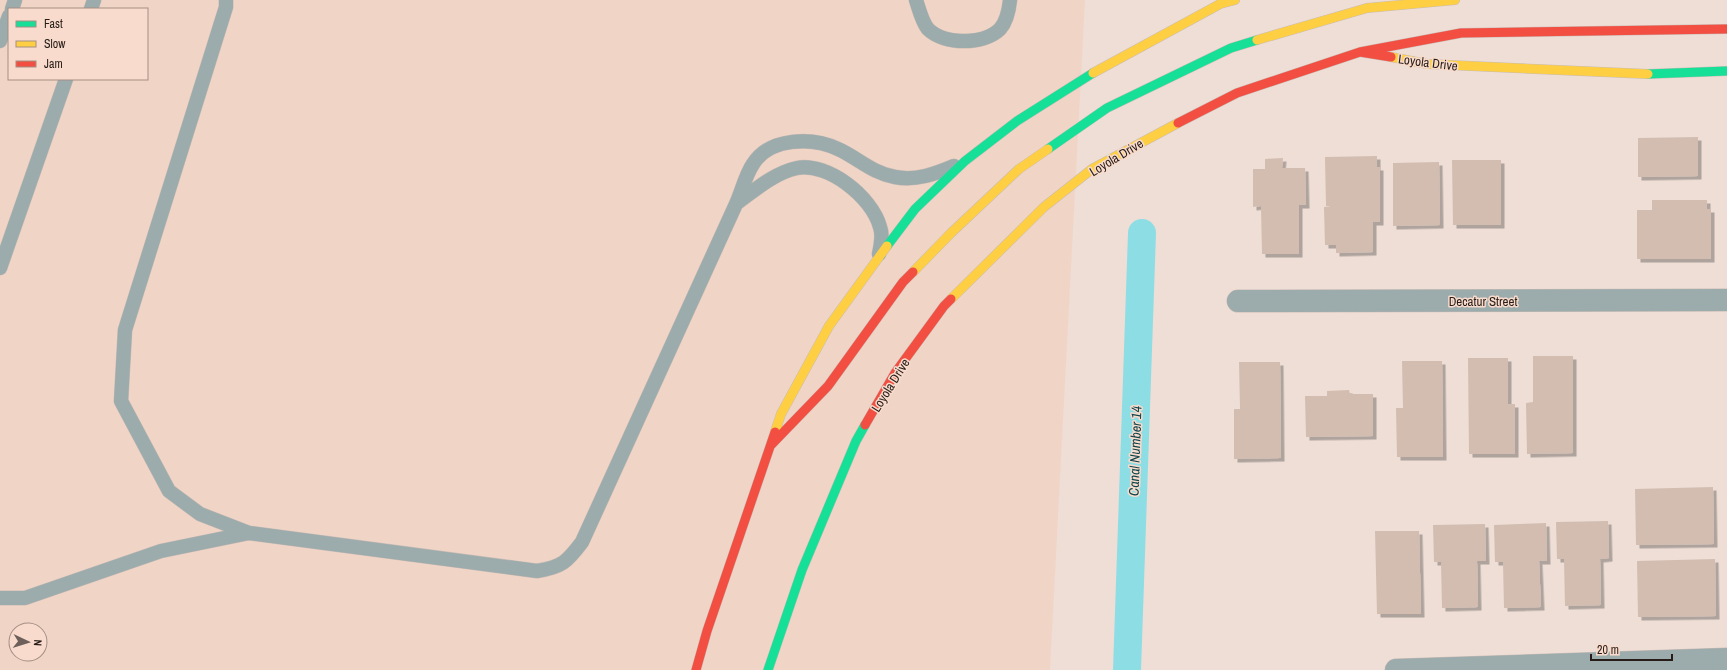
<svg xmlns="http://www.w3.org/2000/svg" width="1727" height="670" font-family="'Archivo Narrow',sans-serif">
<defs>
<filter id="shadow"><feDropShadow dx="3.5" dy="3.5" stdDeviation="0" flood-color="#0004"/></filter>
</defs>
<rect width="100%" height="100%" fill="#eeded6"/>
<path fill="#f0d5c7" fill-rule="evenodd" d="M0 0H1085L1050 670H0ZM9 9H147V79H9ZM16 630H40V654H16Z"/>
<g fill="none" stroke-linecap="round" stroke-linejoin="round">
<path stroke="#8ddde5" stroke-width="28" d="M1127 670 1142 233"/>
</g>
<path fill="#d3bdb1" filter="url(#shadow)" d="M1698 137V176L1638 177V138Z
M1377 156V167H1380V222H1373V252L1336 253V245H1325L1324 207 1334 206H1326L1325 157Z
M1283 158 1282 168H1305L1306 205H1299V254H1262L1261 206 1253 207V169H1265V159Z
M1452 160H1501V225H1453Z
M1439 162 1440 225 1393 226V163Z
M1652 200H1707V209H1711V259H1637V210H1652Z
M1533 356H1573V453L1527 454 1526 403 1533 402Z
M1468 358H1508V404H1515V454H1469Z
M1402 361H1442L1443 457H1397L1396 408H1403Z
M1239 362H1280L1281 458 1234 459V409H1240Z
M1349 390 1350 394H1373V436L1306 437 1305 396H1327V391Z
M1713 487 1714 544 1636 545 1635 489Z
M1608 521 1609 558 1600 559 1601 605 1565 606 1564 559H1557L1556 522Z
M1546 523 1547 561H1539L1541 607 1504 608 1503 562H1495L1494 525Z
M1485 524 1486 561H1477L1478 607 1442 608 1441 562H1434L1433 525Z
M1375 531H1419L1421 614H1377Z
M1715 559 1716 616 1638 617 1637 561Z"/>
<g fill="none" stroke-linecap="round" stroke-linejoin="round">
<defs>
<path id="lane" d="M226 0V7L125 330 121 401 169 491 200 514 249 533 537 571C562 567 567 562 582 542L736 204C742 191 745 176 753 164 770 137 813 137 838 149 858 158 872 173 895 177 916 181 935 174 954 166
M916 0C919 9 922 22 928 29 944 45 984 45 1000 29 1007 21 1009 10 1010 0
M12 9 15 0
M91 9 94 0
M0 41 9 16
M737 203C755 190 774 173 797 168 828 162 872 197 880 227 883 235 881 245 879 254
M0 268 66 79
M0 598H25L161 551 249 533"/>
<path id="street" d="M1238 301 1727 300
M1396 670 1727 659"/>
<path id="fast" d="M1648 74 1727 71
M1048 149 1107 108 1231 48 1257 40
M887 246 915 209 965 161 1017 121 1093 73
M768 670 802 570 856 441 865 425"/>
<path id="slow" d="M1257 40 1367 8 1455 0
M1391 57 1427 64 1648 74
M1093 73 1220 4 1235 0
M913 272 951 233 1019 169 1048 149
M951 299 1044 207 1092 169 1178 123
M775 432 781 414 829 326 887 246"/>
<path id="jam" d="M1360 52 1461 33 1727 29
M1178 123 1237 93 1360 52 1391 57
M865 425 895 373 944 306 951 299
M771 445 828 386 903 282 913 272
M696 670 707 631 775 432"/>
</defs>
<use href="#lane" stroke="#c9bcb5" stroke-width="15"/>
<use href="#street" stroke="#c9bcb5" stroke-width="23"/>
<use href="#fast" stroke="#c9bcb5" stroke-width="10"/>
<use href="#slow" stroke="#c9bcb5" stroke-width="10"/>
<use href="#jam" stroke="#c9bcb5" stroke-width="10"/>
<use href="#lane" stroke="#9cabac" stroke-width="14"/>
<use href="#street" stroke="#9cabac" stroke-width="22"/>
<use href="#fast" stroke="#16e098" stroke-width="9"/>
<use href="#slow" stroke="#ffcf43" stroke-width="9"/>
<use href="#jam" stroke="#f24e42" stroke-width="9"/>
</g>
<g text-anchor="middle" stroke-width="3" stroke-linejoin="round" paint-order="stroke">
<g font-size="13" fill="#271c17" stroke="#f8dbcc">
<text transform="translate(1428 62) rotate(7)" y="5">Loyola Drive</text>
<text transform="translate(1116 157) rotate(-31)" y="5">Loyola Drive</text>
<text x="1483" y="306">Decatur Street</text>
<text transform="translate(890 385) rotate(-58)" y="5">Loyola Drive</text>
</g>
<g font-size="14" font-style="italic" fill="#0b444b" stroke="#f8dbcc">
<text transform="translate(1135 451) rotate(-88)" y="5">Canal Number 14</text>
</g>
</g>
<rect x="8" y="8" width="140" height="72" fill="#f8dbcc" stroke="#a48f84"/>
<rect x="16" y="21" width="20" height="6" fill="#16e098" stroke="#a48f84"/>
<text x="44" y="28" font-size="12" fill="#271c17">Fast</text>
<rect x="16" y="41" width="20" height="6" fill="#ffcf43" stroke="#a48f84"/>
<text x="44" y="48" font-size="12" fill="#271c17">Slow</text>
<rect x="16" y="61" width="20" height="6" fill="#f24e42" stroke="#a48f84"/>
<text x="44" y="68" font-size="12" fill="#271c17">Jam</text>
<g transform="translate(28 642) rotate(94)"><circle r="19" fill="#f8dbcc" stroke="#a48f84"/>
<path d="M0-3L7 15L0 10L-7 15Z" fill="#6d605a"/>
<text y="-6" font-size="11" font-weight="bold" text-anchor="middle" fill="#271c17">N</text>
</g>
<path d="M1591 654v6h81v-6" fill="none" stroke="#271c17" stroke-width="2"/>
<text x="1597" y="654" font-size="12" fill="#271c17" stroke="#f8dbcc" stroke-width="3" paint-order="stroke">20 m</text>
</svg>
